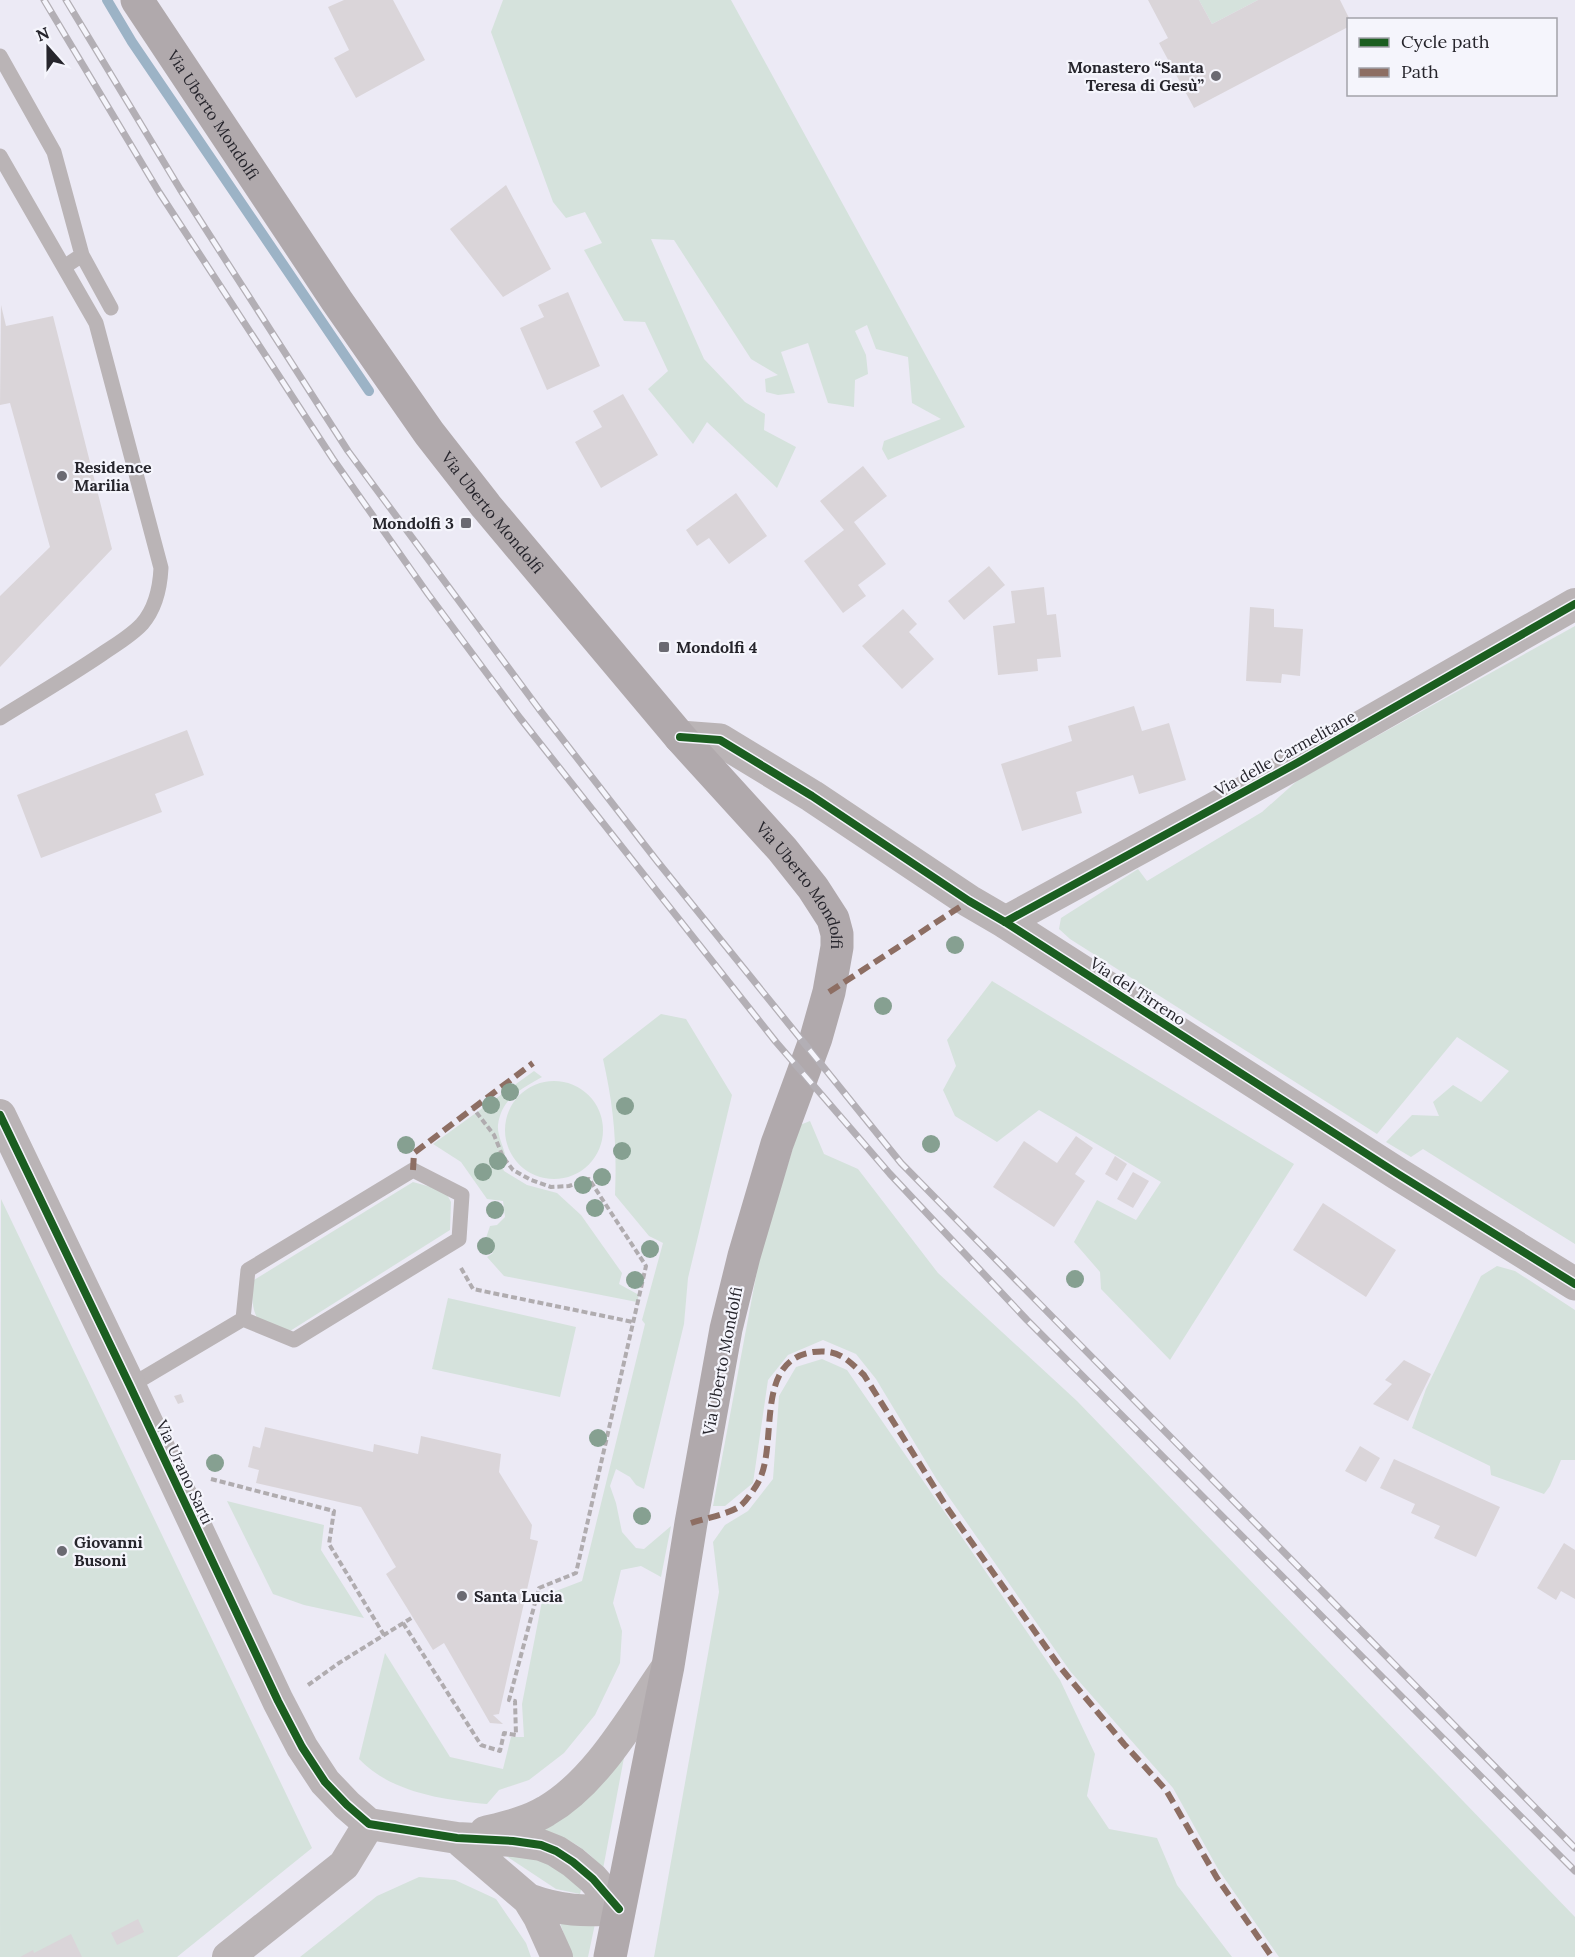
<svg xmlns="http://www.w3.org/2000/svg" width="1575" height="1957" font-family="Lora,serif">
<rect width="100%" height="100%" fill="#eceaf5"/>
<path fill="#d5e2dc" d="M503 0H731L965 427 888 460 882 449 884 441 941 419 912 403 908 357 876 349 867 325 855 331 866 355 868 374 855 380 854 407 828 403 808 343 781 352 795 393 778 395 766 392 765 379 778 375 751 359 674 240 651 239 704 359 745 402 765 414 764 430 796 447 777 488 707 422 693 444 648 389 668 371 645 322 624 321 584 250 602 243 585 212 566 218 553 202 491 32Z
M1199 0H1258L1212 24Z
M1575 626V1244L1423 1149 1411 1157 1386 1142 1412 1115 1439 1116 1433 1102 1453 1085 1481 1102 1509 1071 1457 1037 1377 1134 1070 939 1059 929 1061 918 1138 869 1147 881 1262 812 1298 780Z
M992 981 1294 1164 1170 1360 1101 1289 1100 1272 1074 1242 1097 1200 1136 1220 1161 1182 1039 1110 997 1142 955 1116 943 1090 956 1066 947 1040Z
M661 1014 686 1019 732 1095 688 1278 684 1324 644 1489 636 1485 630 1477 616 1469 610 1486 616 1503 622 1532 636 1548 644 1549 671 1526 661 1577 641 1566 621 1570 613 1603 622 1631 620 1663 595 1715 564 1753 529 1780 499 1790 487 1804C443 1800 390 1792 359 1759L385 1653 450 1757 503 1769 511 1737H524L522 1704 543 1596 582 1581 645 1324 642 1320 663 1243 649 1236 615 1195C617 1144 614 1108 603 1059Z
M534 1071 542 1077C521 1089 501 1099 498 1125 497 1134 503 1146 505 1154L498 1157 504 1171 527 1185 557 1193 581 1215 622 1273 619 1284 639 1295 637 1302 504 1276 487 1257 493 1253V1246L486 1238 490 1226 497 1225 505 1217 503 1201 487 1199 461 1162 433 1144Z
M505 1130a49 49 0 1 1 98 0a49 49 0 1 1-98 0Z
M810 1121 824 1154 858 1169 938 1273 1077 1401 1575 1917V1957H1279L1218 1869 1173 1788 1070 1671 937 1480 876 1379 856 1354 823 1340 788 1355 768 1380 753 1483 725 1506H713L760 1255 800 1125Z
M413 1182 445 1191 451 1202 450 1230 290 1331 257 1318C251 1305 252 1294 254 1280Z
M1 1199 312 1848 177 1957H0Z
M1497 1266 1515 1271 1575 1310V1460H1561L1550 1486 1544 1494 1491 1475 1490 1466 1412 1428 1426 1389 1481 1276Z
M448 1298 576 1327 560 1397 432 1369Z
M822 1359 847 1370 1060 1680 1095 1754 1087 1796 1109 1829 1157 1838 1177 1885 1232 1957H654L719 1592 713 1542 725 1525 748 1511 773 1479 779 1396 796 1367Z
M227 1501 324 1525 321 1550 364 1618 304 1605 273 1594Z
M626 1747 603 1869C586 1847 564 1836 537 1828Z
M494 1848 524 1854 549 1864 582 1886 580 1894 556 1889Z
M419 1877 455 1880 496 1899 526 1943 531 1957H300L377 1896Z
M596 1919 588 1957H572L559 1920Z"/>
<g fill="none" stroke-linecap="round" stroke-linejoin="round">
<path stroke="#9cb3c6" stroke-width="10" d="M107 0 132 42 369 391"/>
</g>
<path fill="#dad5d9" d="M344 0H393L425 60 356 98 334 58 349 50 328 7Z
M1148 0H1199L1212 24 1258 0H1340L1350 20 1348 27 1194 108 1159 43 1168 38Z
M506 185 551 269 503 297 450 229Z
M568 292 600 366 547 390 520 328 544 317 538 305Z
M1 305 6 326 53 316 112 549 0 667V596L50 547 10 403 0 405Z
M623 394 658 455 601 488 575 442 602 427 593 411Z
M863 466 887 496 854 522 886 564 858 585 866 596 843 613 804 561 844 530 820 501Z
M736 493 767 536 729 564 709 538 697 546 686 530Z
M989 566 1005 585 964 620 948 601Z
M1044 587 1047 615 1056 614 1061 657 1037 659 1038 671 998 675 993 626 1015 623 1011 591Z
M1250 607 1274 609V627L1303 629 1300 676 1282 674 1281 683 1246 681Z
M903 609 917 624 909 632 934 659 902 689 862 646Z
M1134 706 1142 731 1169 723 1186 780 1139 794 1133 775 1076 792 1082 813 1022 831 1001 764 1072 741 1068 726Z
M187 730 204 775 155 794 162 812 41 858 17 795Z
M1076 1136 1093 1148 1075 1174 1085 1181 1054 1227 993 1187 1024 1141 1057 1163Z
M1115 1156 1127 1164 1117 1181 1105 1174Z
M1133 1172 1149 1181 1133 1208 1117 1199Z
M1323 1203 1396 1250 1366 1297 1293 1250Z
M1404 1360 1431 1374 1408 1421 1373 1404 1392 1384 1385 1380Z
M181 1394 184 1402 178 1404 174 1396Z
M265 1427 373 1452 374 1444 418 1454 421 1436 501 1454 499 1472 532 1525 530 1539 538 1541 499 1714 493 1715 503 1724 490 1723 444 1643 433 1650 386 1574 396 1567 361 1507 256 1483 259 1470 248 1467 253 1446 260 1448Z
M1360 1446 1380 1458 1366 1482 1345 1471Z
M1394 1459 1500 1507 1476 1557 1434 1538 1440 1526 1411 1513 1415 1504 1380 1488Z
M1564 1543 1575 1550V1599L1561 1591 1556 1600 1537 1588Z
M138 1919 144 1932 117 1945 111 1933Z
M71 1934 82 1957H20L33 1950 34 1953Z"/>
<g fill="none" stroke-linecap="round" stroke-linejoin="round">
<path stroke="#b0acaf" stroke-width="4" stroke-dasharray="6 3" stroke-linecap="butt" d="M461 1268 473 1289 633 1322
M211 1479 334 1511 329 1544 384 1635
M403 1623 481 1745 500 1751 504 1733 516 1735 515 1701 509 1700 539 1588 576 1573 646 1266 589 1179 569 1186 551 1187 531 1180 513 1170 503 1157 494 1135 473 1108
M308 1685 339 1663 413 1617"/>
<path stroke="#bab4b6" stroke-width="15" d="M0 56 54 152 82 255 64 267
M0 156 96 323 161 568C160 588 156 608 142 624 131 636 115 645 102 654 68 677 34 697 0 718
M82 255 111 308
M130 1386 243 1319 294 1340 459 1239 462 1195 413 1170 248 1270 243 1319"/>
<path stroke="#bab4b6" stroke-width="32" d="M1005 922 1297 763 1575 604
M0 1115 130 1386 278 1701 302 1747 325 1782 347 1805 369 1824 457 1838 513 1841 541 1845 556 1851 573 1862 593 1879 619 1909
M485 1832C505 1827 528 1822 546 1811 598 1781 634 1714 668 1666
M457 1838 528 1899 539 1917 557 1957
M528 1899C561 1911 584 1912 619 1909
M228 1957 344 1865 369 1824"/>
<path stroke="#bab4b6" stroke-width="33" d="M680 737 720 740 812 796 969 901 1005 922 1398 1174 1575 1284"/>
<path stroke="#b0a9ac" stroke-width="33" id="s1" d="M137 0 337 301 429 433 486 506 680 737 782 849 813 888 833 919 837 934V947L829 992 816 1038 777 1144 744 1256 726 1329 691 1523 668 1666 610 1957"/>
<defs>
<path id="rail" d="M44 0 159 192 333 459 428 594 520 718 776 1042 890 1174 1027 1320 1575 1871
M66 0 180 189 348 451 539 709 657 861 901 1163 1575 1848"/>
</defs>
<use href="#rail" stroke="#b3afb5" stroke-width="7"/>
<use href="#rail" stroke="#f5f5fc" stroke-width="4.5" stroke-dasharray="14" stroke-linecap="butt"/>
<path stroke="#8d6e63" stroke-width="6" stroke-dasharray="12 6" stroke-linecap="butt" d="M829 992 969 901
M413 1170 414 1153 533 1063
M691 1523C706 1518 725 1515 739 1507 745 1503 752 1492 756 1486 781 1449 751 1361 813 1352 838 1349 846 1358 864 1375L948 1509 1060 1667 1124 1744 1166 1790 1217 1878 1272 1957"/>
<defs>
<path id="cycleway" d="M680 737 720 740 812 796 969 901 1005 922 1398 1174 1575 1284
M1005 922 1297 763 1575 604
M0 1115 130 1386 278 1701 302 1747 325 1782 347 1805 369 1824 457 1838 513 1841 541 1845 556 1851 573 1862 593 1879 619 1909"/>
</defs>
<use href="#cycleway" stroke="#f5f5fc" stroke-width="11"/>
<use href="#cycleway" stroke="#1b5e20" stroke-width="8"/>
</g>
<g fill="#86a091">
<circle cx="955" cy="945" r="9"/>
<circle cx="883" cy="1006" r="9"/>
<circle cx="510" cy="1092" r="9"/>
<circle cx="491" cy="1105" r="9"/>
<circle cx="625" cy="1106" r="9"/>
<circle cx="931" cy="1144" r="9"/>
<circle cx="406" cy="1145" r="9"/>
<circle cx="622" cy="1151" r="9"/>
<circle cx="498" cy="1161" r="9"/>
<circle cx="483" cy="1172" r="9"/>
<circle cx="602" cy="1177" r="9"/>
<circle cx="583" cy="1185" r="9"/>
<circle cx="595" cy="1208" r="9"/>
<circle cx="495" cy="1210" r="9"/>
<circle cx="486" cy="1246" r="9"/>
<circle cx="650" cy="1249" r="9"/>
<circle cx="1075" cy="1279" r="9"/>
<circle cx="635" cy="1280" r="9"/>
<circle cx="598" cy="1438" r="9"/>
<circle cx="215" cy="1463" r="9"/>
<circle cx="642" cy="1516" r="9"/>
</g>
<g fill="#6b6a72" stroke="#f5f5fc" stroke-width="2">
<circle cx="1216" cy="76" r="6"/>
<circle cx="62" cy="476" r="6"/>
<rect x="460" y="517" width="12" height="12" rx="3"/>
<rect x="658" y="641" width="12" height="12" rx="3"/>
<circle cx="62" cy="1551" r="6"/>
<circle cx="462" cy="1596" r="6"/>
</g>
<g text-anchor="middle" stroke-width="4.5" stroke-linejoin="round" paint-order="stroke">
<g font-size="16" font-weight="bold" fill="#26252c" stroke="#f5f5fc" text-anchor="start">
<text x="1204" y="73" text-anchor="end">Monastero “Santa<tspan x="1204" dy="18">Teresa di Gesù”</tspan></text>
<text x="74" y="473">Residence<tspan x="74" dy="18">Marilia</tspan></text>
<text x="454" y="529" text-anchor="end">Mondolfi 3</text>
<text x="676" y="653">Mondolfi 4</text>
<text x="74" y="1548">Giovanni<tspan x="74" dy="18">Busoni</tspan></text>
<text x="474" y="1602">Santa Lucia</text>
</g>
<g font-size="16" fill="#26252c" stroke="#f5f5fc">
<text dy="6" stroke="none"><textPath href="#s1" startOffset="138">Via Uberto Mondolfi</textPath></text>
<text dy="6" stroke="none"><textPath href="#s1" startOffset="624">Via Uberto Mondolfi</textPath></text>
<text transform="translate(1285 753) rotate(-29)" y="6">Via delle Carmelitane</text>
<text dy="6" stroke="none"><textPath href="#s1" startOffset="1110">Via Uberto Mondolfi</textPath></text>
<text transform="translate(1138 991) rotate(33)" y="6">Via del Tirreno</text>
<text transform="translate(722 1361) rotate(-79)" y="6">Via Uberto Mondolfi</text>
<text transform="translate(185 1472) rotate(65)" y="6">Via Urano Sarti</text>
</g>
</g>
<rect x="1347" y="18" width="210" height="78" fill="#f5f5fc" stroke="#a2a2a9" stroke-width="1.5"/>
<rect x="1359" y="38" width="30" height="9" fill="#1b5e20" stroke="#a2a2a9" stroke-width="1.5"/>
<text x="1401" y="48" font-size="18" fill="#26252c">Cycle path</text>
<rect x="1359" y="68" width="30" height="9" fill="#8d6e63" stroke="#a2a2a9" stroke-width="1.5"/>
<text x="1401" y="78" font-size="18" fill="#26252c">Path</text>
<g transform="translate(48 48) rotate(339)" stroke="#f5f5fc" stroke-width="4.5" paint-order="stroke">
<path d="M0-4.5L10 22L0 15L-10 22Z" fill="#26252c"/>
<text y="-9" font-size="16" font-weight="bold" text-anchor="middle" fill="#26252c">N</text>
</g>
</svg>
